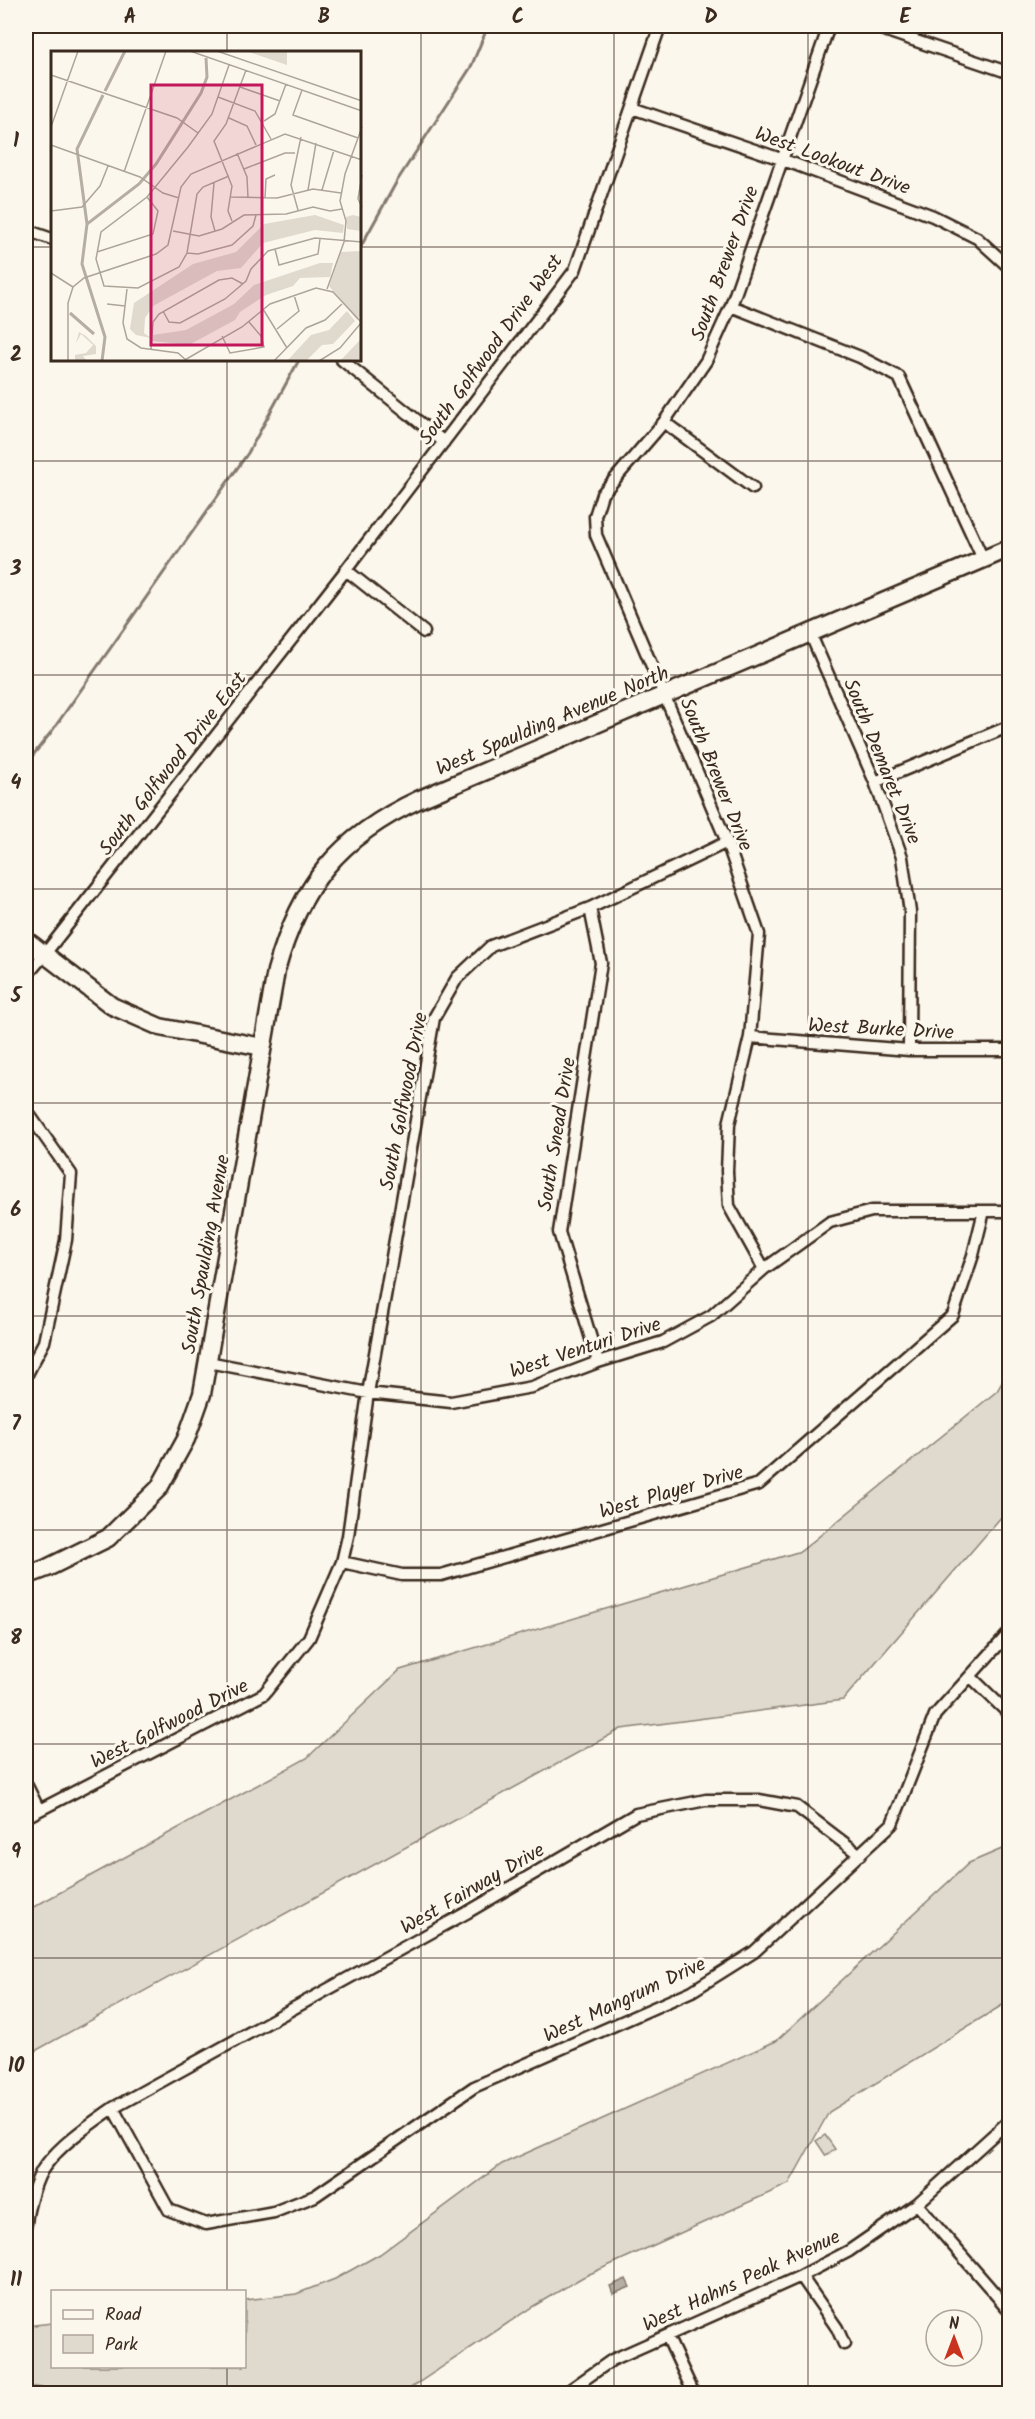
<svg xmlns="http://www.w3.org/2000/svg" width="1035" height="2419" font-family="Kalam,sans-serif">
<rect width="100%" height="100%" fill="#fbf7ec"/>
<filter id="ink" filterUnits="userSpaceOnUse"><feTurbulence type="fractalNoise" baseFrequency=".0167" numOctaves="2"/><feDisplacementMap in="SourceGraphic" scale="12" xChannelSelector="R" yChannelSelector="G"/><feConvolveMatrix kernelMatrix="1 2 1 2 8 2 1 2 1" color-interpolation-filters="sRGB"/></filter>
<g filter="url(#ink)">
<path fill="#dfd9ce" stroke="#8d8276" stroke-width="1.5" d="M1009 1370V1508L843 1700 621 1729 26 2056V1911L307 1758 400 1670 801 1551 997 1391Z
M1009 1846V2001L829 2112 789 2184 583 2277 532 2307 403 2393 96 2394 26 2386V2326L52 2323V2366H244L245 2300 296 2294 335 2279 380 2254 502 2164 776 2041 969 1863Z
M825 2135 835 2149 826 2156 816 2141Z"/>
<path fill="#b6aea2" stroke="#85796d" stroke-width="1.5" d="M626 2279 630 2287 613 2294 610 2286Z"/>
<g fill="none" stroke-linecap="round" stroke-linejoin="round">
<path stroke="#85796d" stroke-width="3" d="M360 248 397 181 471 67 488 26
M26 764 52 731 248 453 299 360"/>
<defs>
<path id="street" d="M872 26 1010 73
M632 108 781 159 933 216 977 238 1010 268
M26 230 52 239
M731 306 860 357 899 377 983 559
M342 360 444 442
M664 422 753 488
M346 570 424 632
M810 633 875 782 902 857 910 912 909 1050
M875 782 1010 726
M590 908 601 963 559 1232 598 1362
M26 976 44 955 346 570 575 270 660 26
M750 1037 909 1050H1010
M26 1110 71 1174 66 1240 44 1342 26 1376
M764 1269 729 1206 727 1171 729 1124 750 1037 759 934 727 842 596 535 595 516 602 494 664 422 706 361 731 306 829 26
M208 1362 368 1393 451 1402 532 1387 598 1362 663 1342 711 1316 764 1269 830 1222 872 1211H1010
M342 1562 402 1575H441L759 1484 953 1315 973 1255 984 1211
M971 1677 1010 1715
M26 1784 39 1810
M26 1817 264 1694 309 1638 342 1562 348 1536 368 1393 434 1018 457 978 491 946 590 908 727 842
M113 2108 169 2210 206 2224 274 2212 315 2196 474 2087 692 1991 754 1952 892 1824 935 1715 1010 1632
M917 2204 1010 2311
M26 2224C27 2209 36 2177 45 2166 62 2143 89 2125 113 2108L468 1912 636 1814 706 1800H759L797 1807 860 1855
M801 2276 837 2328 844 2344
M667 2336 694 2394
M564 2394 612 2360 801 2276 849 2251 917 2204 1010 2120"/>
<path id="secondary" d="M26 940 112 1006 160 1027 262 1047
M26 1576 47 1568 108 1538 159 1488 186 1439 202 1394 276 971C300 885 338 837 420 799L1010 548"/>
</defs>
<use href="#street" stroke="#3b2a1e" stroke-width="15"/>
<use href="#secondary" stroke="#3b2a1e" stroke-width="21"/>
<use href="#street" stroke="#fbf7ec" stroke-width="10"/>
<use href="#secondary" stroke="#fbf7ec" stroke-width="16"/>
</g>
</g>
<path fill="none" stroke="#3b2a1e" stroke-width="1.5" stroke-opacity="0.55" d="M227 26V52M421 26V2394M614 26V2394M808 26V2394M26 247H52M360 247H1010M227 360V2292M26 461H1010M26 675H1010M26 889H1010M26 1103H1010M26 1316H1010M26 1530H1010M26 1744H1010M26 1958H1010M26 2172H1010M227 2366V2394"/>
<g text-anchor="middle" stroke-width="6" stroke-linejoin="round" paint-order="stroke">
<g font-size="20" fill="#3b2a1e" stroke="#fbf7ec">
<text transform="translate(833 160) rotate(20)" y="7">West Lookout Drive</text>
<text transform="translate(724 263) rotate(-70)" y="7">South Brewer Drive</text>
<text transform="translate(490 349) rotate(-54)" y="7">South Golfwood Drive West</text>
<text transform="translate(552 720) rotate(-23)" y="7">West Spaulding Avenue North</text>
<text transform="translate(883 761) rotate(68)" y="7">South Demaret Drive</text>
<text transform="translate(172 763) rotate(-52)" y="7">South Golfwood Drive East</text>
<text transform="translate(717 774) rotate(68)" y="7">South Brewer Drive</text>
<text transform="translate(881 1028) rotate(3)" y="7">West Burke Drive</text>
<text transform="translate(403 1101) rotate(-79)" y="7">South Golfwood Drive</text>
<text transform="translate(556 1134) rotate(-81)" y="7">South Snead Drive</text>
<text transform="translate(205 1254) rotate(-80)" y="7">South Spaulding Avenue</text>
<text transform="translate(585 1347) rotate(-18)" y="7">West Venturi Drive</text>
<text transform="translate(671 1491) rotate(-16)" y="7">West Player Drive</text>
<text transform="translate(169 1723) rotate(-27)" y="7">West Golfwood Drive</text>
<text transform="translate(472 1888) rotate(-30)" y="7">West Fairway Drive</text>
<text transform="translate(624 1999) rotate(-25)" y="7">West Mangrum Drive</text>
<text transform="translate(741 2280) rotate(-25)" y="7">West Hahns Peak Avenue</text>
</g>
</g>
<g transform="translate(51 51)">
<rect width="310" height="310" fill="#fbf7ec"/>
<path d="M195 0H236V14ZM264 164 293 174 292 182 264 179 212 192 190 217 166 220 102 255 94 267 93 282 100 287 85 284 79 278 83 252 142 213 185 201 213 173ZM302 164 310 166V180L296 178 295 166ZM310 200V263L306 269 278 235 290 201ZM269 212H282L279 226 249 227 242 235 215 244 189 261 184 269 138 294 101 290 102 284 135 279 183 253 203 234ZM296 260 304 270 282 293 271 294 255 310H236L260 284 278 279ZM28 281 35 285 45 295V303L32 305 36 310H24V304L35 302 42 294 30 283 25 292ZM310 288V308L289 310Z" fill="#dfd9ce"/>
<path fill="none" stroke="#b6aea2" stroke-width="3" d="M54 40 74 0M36 173 26 98 52 44M19 262 43 283M51 310 54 286 31 213 36 173 88 133 105 113 150 42 156 26 155 7"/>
<path fill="none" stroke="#aea59a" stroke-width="1.5" d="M139 0 311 60M166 0 311 50M0 24 126 67 147 82M189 36 229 50M251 39 242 64 307 87M167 46 204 60 220 88M178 67 196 75 205 94M213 70 224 63 235 33M0 76 27 0M0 94 89 126 112 142 128 147M186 102 196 126 197 147M193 118 234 102H244M73 121 115 0M311 124 307 148 311 156M178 125 152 136 146 143 136 202 128 216 87 237 53 235 45 208 50 181 96 146 137 96 161 63 178 14M163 132 160 166 164 180M257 139 265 92M271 139 283 99M180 146 226 147 262 138 290 142M214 147 215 128 224 124M247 159 240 134 250 86M0 160 31 156 49 135 57 115M181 170 177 160 181 135 163 90 175 73 195 19M122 180 148 185 171 178 193 164 235 163 262 156 279 160 291 158M224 198 228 214 267 203 269 188M46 201 102 183 107 160 96 146M136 202 147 203 181 194 202 175 205 164M0 222 22 236M76 238 72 272 76 288 90 297 127 302 136 310M276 238 293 191 295 170 289 150 294 123 311 76M56 253 74 255M212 258 236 297M112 260 118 271 129 272 174 248 195 230 200 218 217 200 264 187 311 191M226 278 248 260 243 244M171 285 179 302 213 296 210 285 198 271M100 298 102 271 108 263 168 229 181 227 192 233M17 310V252L22 236 33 227 105 203 117 194 130 136 140 123 234 83 311 109M132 310 191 276 219 253 265 237 282 241 311 272M223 310 255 277 274 269 291 253M268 310 289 297 310 272"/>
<path fill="#c2185b" fill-opacity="0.15" stroke="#c2185b" stroke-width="3" d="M100 34H211V294H100Z"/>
<rect width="310" height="310" fill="none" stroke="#3b2a1e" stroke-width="3"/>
</g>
<rect width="1035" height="2419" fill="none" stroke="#fbf7ec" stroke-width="66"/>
<rect x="51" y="2290" width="195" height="78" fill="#fbf7ec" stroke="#aea59a" stroke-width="1.5"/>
<rect x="63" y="2310" width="30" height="9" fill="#fbf7ec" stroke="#aea59a" stroke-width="1.5"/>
<text x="105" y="2320" font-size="18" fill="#3b2a1e">Road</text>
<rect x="63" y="2335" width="30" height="18" fill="#dfd9ce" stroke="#aea59a" stroke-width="1.5"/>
<text x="105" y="2350" font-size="18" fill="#3b2a1e">Park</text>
<g transform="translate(954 2338)"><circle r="28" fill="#fbf7ec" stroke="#aea59a" stroke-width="1.5"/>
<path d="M0-4.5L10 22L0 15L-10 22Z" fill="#c8321e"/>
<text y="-9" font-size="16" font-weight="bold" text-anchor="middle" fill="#3b2a1e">N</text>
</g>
<rect x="33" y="33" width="969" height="2353" fill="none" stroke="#3b2a1e" stroke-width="2"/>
<g font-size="20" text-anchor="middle" font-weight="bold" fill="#3b2a1e">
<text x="130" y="23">A</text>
<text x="324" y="23">B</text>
<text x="518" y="23">C</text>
<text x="711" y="23">D</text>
<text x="905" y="23">E</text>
<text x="16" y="147">1</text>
<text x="16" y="361">2</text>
<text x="16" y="575">3</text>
<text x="16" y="789">4</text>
<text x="16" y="1002">5</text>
<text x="16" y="1216">6</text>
<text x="16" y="1430">7</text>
<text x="16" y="1644">8</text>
<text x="16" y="1858">9</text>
<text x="16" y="2072">10</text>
<text x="16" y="2286">11</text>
</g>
</svg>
